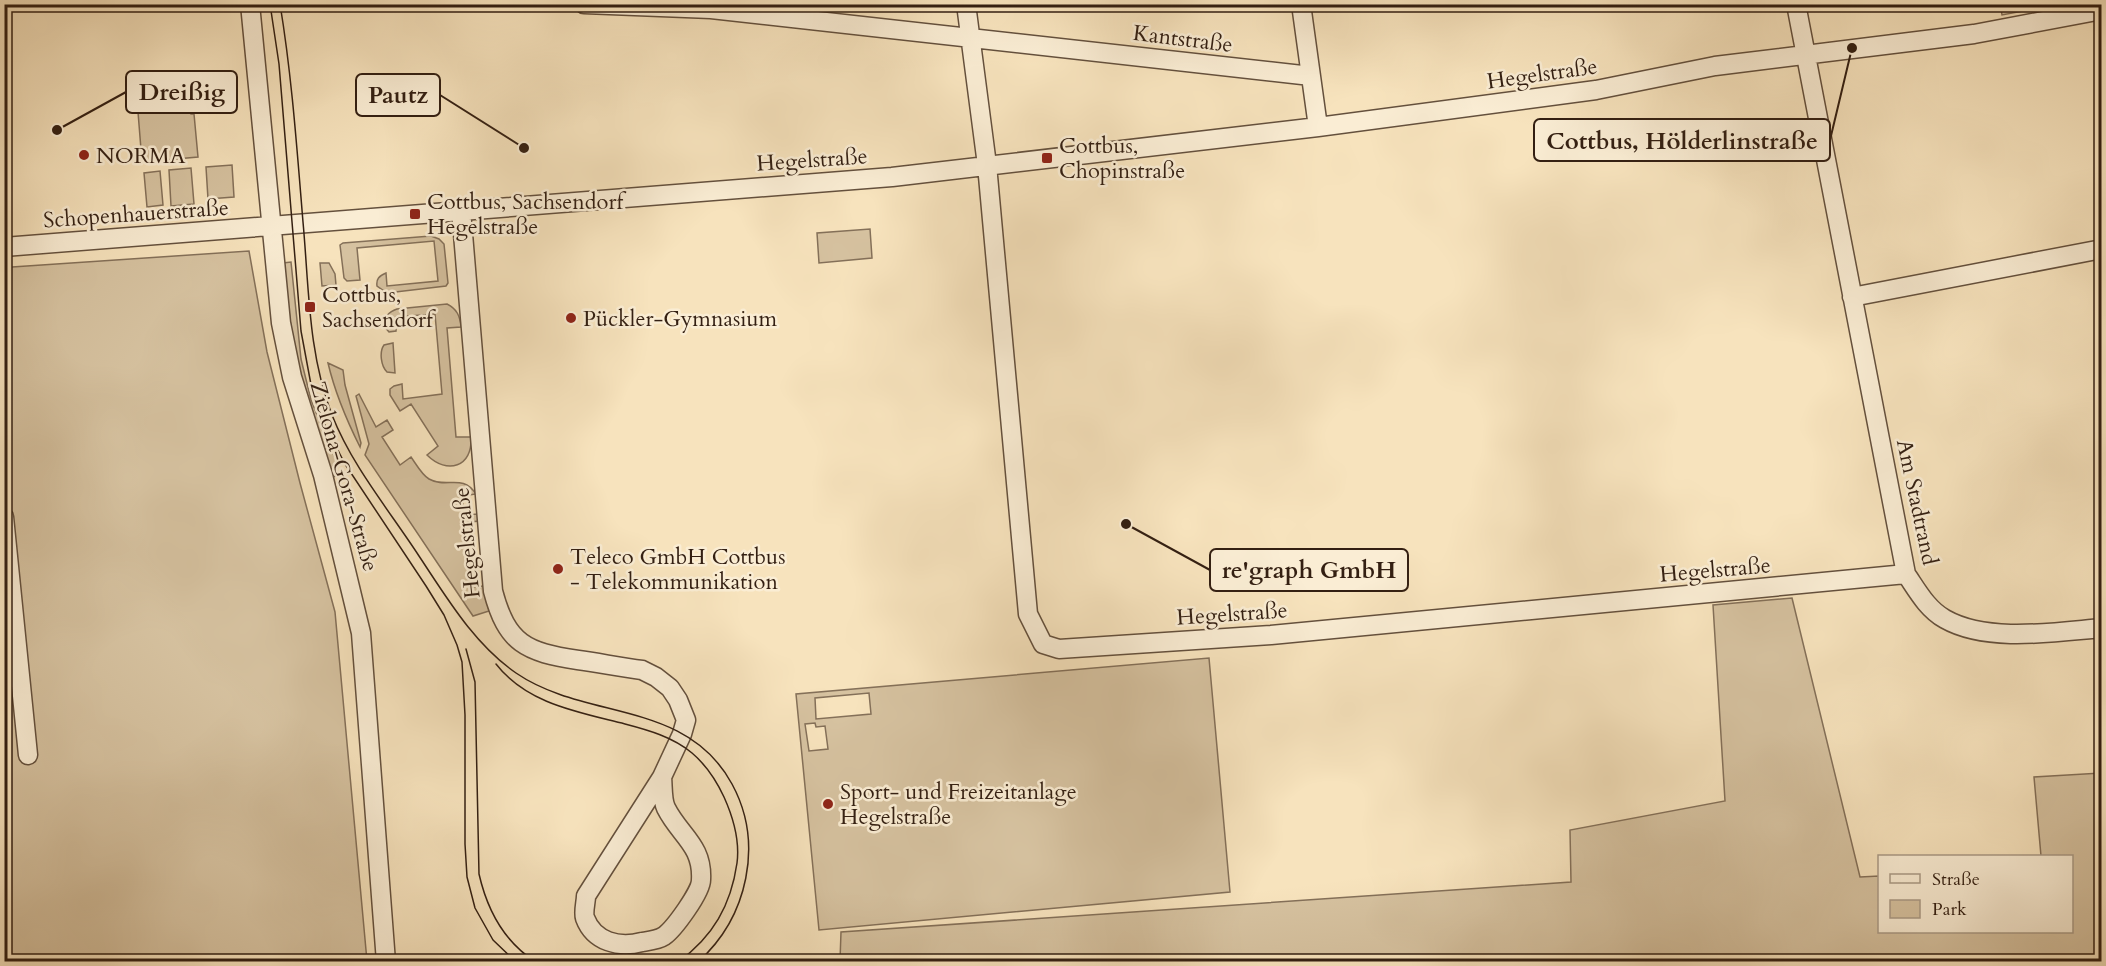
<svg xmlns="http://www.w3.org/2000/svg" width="2106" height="966" font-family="Cardo,serif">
<rect width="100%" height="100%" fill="#f7e3bd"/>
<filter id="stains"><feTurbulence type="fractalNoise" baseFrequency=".00333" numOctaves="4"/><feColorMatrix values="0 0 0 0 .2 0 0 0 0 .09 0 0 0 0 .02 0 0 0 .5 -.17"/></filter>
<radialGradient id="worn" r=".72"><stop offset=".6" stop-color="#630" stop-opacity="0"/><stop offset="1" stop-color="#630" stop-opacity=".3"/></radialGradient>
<path fill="#d6c2a0" stroke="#847059" stroke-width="1.5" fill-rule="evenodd" d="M2000 4H2056V5L2002 15Z
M187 108 191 114H194L198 157 142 162 138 112Z
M232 165 234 197 208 199 206 167Z
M191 168 194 204 171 206 169 170Z
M160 171 163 205 147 207 144 173Z
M870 229 872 258 819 263 817 233Z
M431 236 439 239 444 244 448 283 446 286 387 293 377 286C376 279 379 276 386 273L387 286 438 281 434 241 357 248 360 280 347 281 344 278 340 245 343 243Z
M249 251 267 352 300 483 335 612 367 961H5L4 270 12 267Z
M291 262 301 359 311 400 337 463 333 466 338 475 331 478 301 375 291 327 283 263Z
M320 263H329L335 274 336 285 322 286Z
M447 304C457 309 460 316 461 327L447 328 456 437H471C473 467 447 475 427 455L438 446 411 404 400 411 390 395V389L394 386 402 384 403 399 442 394 435 314 396 317V331L389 332 383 325C385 317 388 312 397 309Z
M393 343 395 373 387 372C381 366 379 352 384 345Z
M328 363 343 370 345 385 361 443 360 447C346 419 335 393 328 363Z
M359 394 376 427 387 420 393 430 382 437 400 465 411 457C416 464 422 475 429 479 447 489 462 473 476 494L462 496 464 515 478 514V521L465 523 471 587 484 586 489 611 473 616 365 455 369 444 356 396Z
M1792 598 1860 877 1879 876 1880 932H2072V856H2041L2034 777 2101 773V961H840L841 932 1571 882 1570 830 1725 801 1713 605Z
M1209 658 1230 892 819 930 796 694ZM869 693 871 714 816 719 815 698ZM815 723 816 727 825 726 828 749 809 751 805 724Z"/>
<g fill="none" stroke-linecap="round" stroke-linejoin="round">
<defs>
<path id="minor" d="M250 4 281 323 292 377 323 475 361 633 386 962
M584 4 711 9 1311 76
M966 4 987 165 1028 614 1043 644 1059 649 1271 635 1906 574
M1301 4 1318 127
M1796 4 1906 574C1917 590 1927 609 1945 619 1987 643 2055 632 2102 628
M461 210 493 591C507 644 526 652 578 660 599 663 620 667 642 670L656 677 670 688 678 700 686 720 682 734 662 777 586 896C586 902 583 912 585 918 594 942 619 948 642 942 648 941 658 940 664 936 674 929 701 892 701 880 703 845 680 836 666 808 662 800 663 787 662 777
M4 247 892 177 1318 127 1596 90 1715 66 1974 34 2102 10
M1852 297 2102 249
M4 517 28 755"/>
</defs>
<use href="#minor" stroke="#64503d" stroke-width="21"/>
<use href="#minor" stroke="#faedd4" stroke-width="18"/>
<path stroke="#331f12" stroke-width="1.5" d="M270 4 279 64 301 331 312 390 322 419 345 464 426 586 444 615 457 645 462 662 465 715V844L467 877 475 908 493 940 516 962
M280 4C292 77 297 150 303 222 309 287 308 353 332 415 352 466 389 510 419 556 447 598 474 644 516 673 586 721 686 699 732 784 764 843 748 917 698 962
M466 649 475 682 479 874C487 909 504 942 536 962
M496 664C527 704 578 712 625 724 648 730 673 737 692 753 705 764 717 782 724 797 733 817 740 840 737 863 731 905 713 937 678 962"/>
</g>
<g fill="#8f2418" stroke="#faedd4" stroke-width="2">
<circle cx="84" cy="155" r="6"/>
<rect x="1041" y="152" width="12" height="12" rx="3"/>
<rect x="409" y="208" width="12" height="12" rx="3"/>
<rect x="304" y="301" width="12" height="12" rx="3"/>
<circle cx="571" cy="318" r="6"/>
<circle cx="558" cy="569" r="6"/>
<circle cx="828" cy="804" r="6"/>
</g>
<g text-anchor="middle" stroke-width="5" stroke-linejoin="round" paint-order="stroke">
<g font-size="22" fill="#331f12" stroke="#faedd4">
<text transform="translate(1183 38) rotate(7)" y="8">Kantstraße</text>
<text transform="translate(1542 73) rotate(-8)" y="8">Hegelstraße</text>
<text transform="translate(812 159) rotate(-4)" y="8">Hegelstraße</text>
<text transform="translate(136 213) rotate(-4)" y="8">Schopenhauerstraße</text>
<text transform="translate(345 476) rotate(74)" y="8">Zielona-Gora-Straße</text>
<text transform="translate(1918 502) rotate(78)" y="8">Am Stadtrand</text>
<text transform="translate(466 543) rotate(-96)" y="8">Hegelstraße</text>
<text transform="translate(1715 569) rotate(-5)" y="8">Hegelstraße</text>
<text transform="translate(1232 613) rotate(-4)" y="8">Hegelstraße</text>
</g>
<g font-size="22" fill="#331f12" stroke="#faedd4" text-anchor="start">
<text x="1059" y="153">Cottbus,<tspan x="1059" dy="25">Chopinstraße</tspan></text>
<text x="96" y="163">NORMA</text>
<text x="427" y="209">Cottbus, Sachsendorf<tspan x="427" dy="25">Hegelstraße</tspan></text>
<text x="322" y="302">Cottbus,<tspan x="322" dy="25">Sachsendorf</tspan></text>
<text x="583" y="326">Pückler-Gymnasium</text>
<text x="570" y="564">Teleco GmbH Cottbus<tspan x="570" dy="25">- Telekommunikation</tspan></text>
<text x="840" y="799">Sport- und Freizeitanlage<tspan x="840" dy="25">Hegelstraße</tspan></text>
</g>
</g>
<path fill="none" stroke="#331f12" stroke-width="2" d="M57 130L126 92M524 148L440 95M1852 48L1830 140M1126 524L1210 570"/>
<g fill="#331f12" stroke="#faedd4" stroke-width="2">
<circle cx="57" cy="130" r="6"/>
<circle cx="524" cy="148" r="6"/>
<circle cx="1852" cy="48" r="6"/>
<circle cx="1126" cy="524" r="6"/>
</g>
<g fill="#faedd4" stroke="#331f12" stroke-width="2">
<rect x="126" y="71" width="111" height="42" rx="6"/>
<rect x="356" y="74" width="84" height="42" rx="6"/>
<rect x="1534" y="119" width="296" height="42" rx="6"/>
<rect x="1210" y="549" width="198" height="42" rx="6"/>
</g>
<g font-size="24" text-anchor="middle" font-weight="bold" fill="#331f12">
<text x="182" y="100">Dreißig</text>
<text x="398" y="103">Pautz</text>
<text x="1682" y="149">Cottbus, Hölderlinstraße</text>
<text x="1309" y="578">re'graph GmbH</text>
</g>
<rect width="2106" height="966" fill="none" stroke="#f7e3bd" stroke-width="24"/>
<rect x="6" y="6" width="2094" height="954" fill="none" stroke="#331f12" stroke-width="3"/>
<rect x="12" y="12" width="2082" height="942" fill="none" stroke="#331f12" stroke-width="1.5"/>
<rect x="1878" y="855" width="195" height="78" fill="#faedd4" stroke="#aa9b86" stroke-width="1.5"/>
<rect x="1890" y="874" width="30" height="9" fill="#faedd4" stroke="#aa9b86" stroke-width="1.5"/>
<text x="1932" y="885" font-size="18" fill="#331f12">Straße</text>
<rect x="1890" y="900" width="30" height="18" fill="#d6c2a0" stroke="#aa9b86" stroke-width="1.5"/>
<text x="1932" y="915" font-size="18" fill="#331f12">Park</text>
<rect width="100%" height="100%" filter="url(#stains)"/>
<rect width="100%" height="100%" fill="url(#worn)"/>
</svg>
